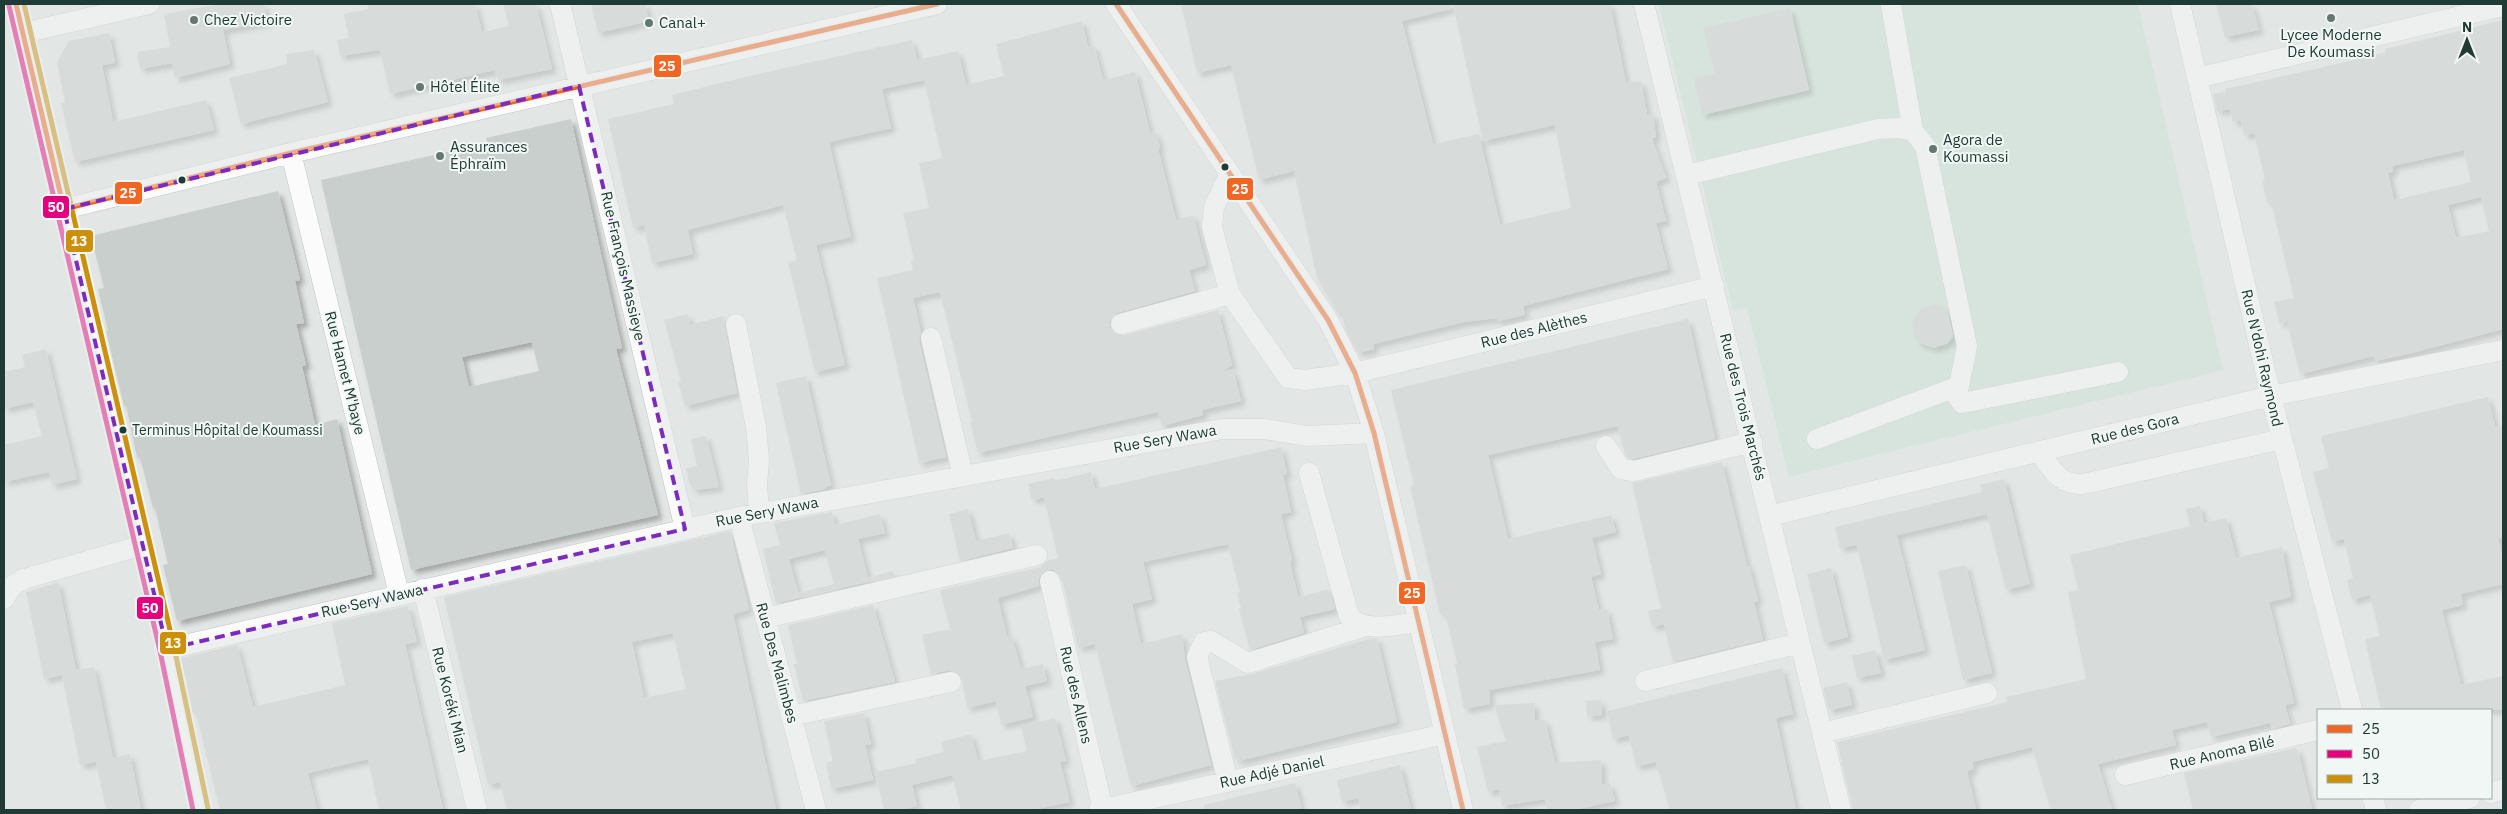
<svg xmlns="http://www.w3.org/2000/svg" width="2507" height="814" font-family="'IBM Plex Sans',sans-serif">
<defs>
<filter id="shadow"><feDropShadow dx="4.5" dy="4.5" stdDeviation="2.5" flood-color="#0004"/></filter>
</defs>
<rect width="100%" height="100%" fill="#e2e7e5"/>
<path fill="#cbe1d3" d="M1659 4H2138L2223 370 1789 477 1747 308 1733 311Z"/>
<path fill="#c9cfcd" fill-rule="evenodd" filter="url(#shadow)" d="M220 4H264L267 22 223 30 230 64 175 78 172 63 140 69 137 52 170 47 164 14Z
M367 4H475L482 32 509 26 503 4H536L552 69 498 80 495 70 390 94 380 50 340 56 337 40 349 38 344 14 369 9Z
M591 4H645L649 21 598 33Z
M1181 4H1451V9L1402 21 1433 144 1479 134 1500 225 1571 208 1555 125 1483 141 1453 4H1610L1626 83 1641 81 1647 114H1653L1656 137 1652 138 1666 178 1656 182 1666 221 1656 223 1668 269 1523 306 1525 315 1498 321 1497 318 1464 322 1373 344 1374 349 1358 353 1345 328 1342 313H1338L1317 278 1294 171 1259 180 1231 65 1197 73Z
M2216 4H2252L2259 30 2225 37Z
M1790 8 1809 90 1702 115 1694 78 1715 74 1703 28Z
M2503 20V329L2412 353 2375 361 2374 356 2300 374 2287 322 2280 324 2274 302 2294 298 2271 201 2267 202 2262 181 2265 180 2254 133 2244 135 2241 120 2233 122 2230 109 2217 111 2213 94 2226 92 2225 89 2354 60 2386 52 2385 49ZM2464 150 2471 182 2394 200 2388 173 2393 172 2392 166ZM2481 197 2489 231 2456 238 2448 205Z
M1082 21 1088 47 1094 46 1103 80 1135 72 1150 133 1156 132 1160 148 1158 149 1176 220 1193 215 1206 265 1189 270 1195 291 1117 313 1110 321V328L1118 335H1124L1218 310 1232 365 1221 372 1233 369 1241 401 1202 410 1203 415 1162 426 1158 412 978 453 970 422 972 421 940 292 913 298 921 333 919 341 946 457 919 463 877 278 913 270 911 261 914 260 903 213 929 208 919 163 942 158 924 80 882 89 891 128 829 142 851 237 816 245 845 365 815 372 788 262 797 260 783 205 688 230 693 254 652 263 644 225 633 228 608 119 674 104 672 95 749 76 912 40 917 60 958 51 966 85 1004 76 996 44Z
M109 33 115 63 102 65 113 122 206 100 214 130 75 162 61 103H65L57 62 69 41Z
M314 50 328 102 241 124 229 78 287 64 286 54Z
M571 119 622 348 616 349 658 515 411 570 321 180 488 143 486 138ZM532 342 539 371 469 387 462 357Z
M278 191 300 280 295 281 304 323 296 324 306 365 302 366 315 425 337 419 372 574 177 621 163 565 168 564 155 508H153L140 457H137L126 405 124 406 106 331H108L98 289 104 288 91 236Z
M1935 304 1947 310 1953 336 1948 343 1934 348 1920 343 1915 338 1912 325 1913 318 1922 308Z
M688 314 690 325 723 316 737 393 685 406 678 381H681L664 320Z
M1688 319 1715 439 1633 459 1628 458 1624 451 1618 426 1488 455 1508 539 1611 515 1616 532 1592 538 1601 574 1591 577 1599 610 1607 609 1613 639 1595 642 1600 670 1489 690 1490 704 1464 709 1455 664 1457 663 1445 613 1440 614 1410 486 1414 485 1391 390Z
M46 349 77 479 52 485 49 472 4 482V445L42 436 33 402 4 409V372L25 367 22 355Z
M806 376 831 485 825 487 826 489 801 494 776 383Z
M2488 397 2495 427 2503 425V537L2498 539 2503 559V584L2461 594 2463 605 2442 610 2461 685 2503 676V710H2381L2365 639 2380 636 2370 595 2352 600 2347 580 2353 578 2344 539 2332 542 2313 472 2329 468 2321 436Z
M706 436 719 487 695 490 690 485 686 468 697 466 691 439Z
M1281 447 1287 474 1283 475 1291 512 1281 514 1292 561 1290 562 1298 597 1329 589 1335 609 1300 617 1304 633 1250 650 1239 609 1241 608 1237 593 1240 592 1228 544 1143 562 1152 599 1132 604 1141 644 1182 634 1185 660 1211 765 1131 786 1095 644 1078 648 1062 578 1054 570H1047L1042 573 1039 578V586L998 598 1007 637 1012 636 1021 669 1043 664 1047 681 1025 686 1033 717 1001 725 996 701 967 708 962 679 959 674 949 670 931 674 922 635 950 629 940 590 1040 567 1047 561 1058 558 1044 497 1032 500 1028 484 1054 478 1055 481 1091 472 1095 489Z
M1722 462 1747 566H1749L1758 601 1754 602 1763 640 1673 662 1664 624 1652 627 1648 611 1661 608 1632 483Z
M2004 479 2030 584 2006 590 1987 514 1897 535 1925 650 1884 660 1857 545 1840 548 1835 527 1982 492 1980 485Z
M2200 506 2204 523 2226 518 2236 558 2282 547 2291 597 2269 602 2294 703 2285 705 2290 724 2272 729 2270 723 2211 737 2207 722 2172 730 2176 745 2098 764 2112 810H2051L2032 747 1972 762 1974 769 1967 771 1976 810H1853L1837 742 2007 702 2006 697 2086 679 2068 592 2078 590 2070 555 2190 526 2186 509Z
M968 509 976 541 1009 533 1013 548 960 561 949 514Z
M832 512 835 525 880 514 885 533 858 539 868 578 893 571 894 576 776 603 763 549 780 545 774 523ZM825 550 834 584 798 593 789 559Z
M730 531 749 610 733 614 776 810H507L500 782 488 785 444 597ZM673 633 686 689 644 698 632 642Z
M1966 565 1992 673 1963 680 1938 571Z
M1831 568 1848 637 1824 643 1807 574Z
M58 582 76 670 94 667 113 758 130 754 141 810H106L96 762 80 765 62 675 44 679 26 592Z
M873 605 895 682 803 701 794 664 797 663 788 625Z
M408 606 417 642 405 644 443 810H379L368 759 308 773 317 810H220L196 713 193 714 181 658 237 645 253 707 345 685 332 623Z
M1371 638H1377L1397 722 1239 761 1238 758 1235 759 1215 681 1252 674Z
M1875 650 1881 673 1857 678 1852 656Z
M1782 668 1793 714 1776 718 1796 810H1670L1656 762 1636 766 1629 735 1613 739 1607 711Z
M1847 682 1852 705 1829 710 1823 688Z
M1601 700 1602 715 1587 716 1586 701Z
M1534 703 1535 721 1545 720 1555 763 1601 760 1602 785 1610 783 1615 801 1574 810H1547L1545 799 1502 806 1499 789 1488 792 1477 747 1506 741 1494 705Z
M864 713 871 744 865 745 873 780 831 789 826 763 833 761 824 721Z
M1055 718 1066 761 1060 762 1070 802 1032 810H961L952 775 912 785 917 806 899 810H884L875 772 916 763 915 759 944 752 941 742 971 734 978 761 1027 751 1021 726Z
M2295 748 2298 750 2312 810H2193L2184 773Z
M1400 765 1411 810H1361L1358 798 1342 802 1337 780Z
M1295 783 1302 810H1205L1204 805Z"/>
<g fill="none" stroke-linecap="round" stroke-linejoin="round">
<defs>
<path id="minor" d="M16 4 167 649 201 810
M560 4 685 529
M1116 4 1328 320 1355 373 1374 433 1463 810
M1644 4 1841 810
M2180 4 2271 396 2352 710
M1891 5 1913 131 1925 146 1967 346 1957 396 1962 403 2118 372
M23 33 149 4
M2197 78 2503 6
M291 153 399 594
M1230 173 1214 207 1212 227 1230 294 1288 378 1306 380 1355 373 1714 286
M1687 175 1878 129 1900 128 1913 131
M64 209 291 153 937 4
M736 324 756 427 759 460 757 484 759 513
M1121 324 1230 294
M931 338 963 476
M1817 439 1959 386
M1606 446 1621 469 1634 471 1752 442
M2039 452C2053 470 2058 485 2083 484L2282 439
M1309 473 1349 616C1363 634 1398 624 1419 622
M1769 516 2271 396 2503 350
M739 517 816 810
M1050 581 1103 810
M423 589 477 810
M4 599 12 586 24 579 143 545
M765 618 1037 555
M167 649 739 517 1222 429H1265L1307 436 1374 433
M1645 681 1800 643
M791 716 951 682
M1822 733 1987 693
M2125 775 2318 730
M1228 782 1197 657 1204 642 1211 641 1248 663 1363 627
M2491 793 2503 789
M2373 798 2376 810
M1099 810 1445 734
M2419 810 2470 798"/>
</defs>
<use href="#minor" stroke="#bfc4c2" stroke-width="21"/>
<use href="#minor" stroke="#fbfbfb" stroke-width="20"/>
<defs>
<path id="bus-1" d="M16 4 64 209 291 153 937 4
M1116 4 1328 320 1355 373 1374 433 1463 810"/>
<path id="bus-2" d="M9 6 160 651 193 810"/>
<path id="bus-3" d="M24 4 174 647 208 808"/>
</defs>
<use href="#bus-1" stroke="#f0f7f4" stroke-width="9"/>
<use href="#bus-2" stroke="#f0f7f4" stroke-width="9"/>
<use href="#bus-3" stroke="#f0f7f4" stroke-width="9"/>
<use href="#bus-1" stroke="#f26522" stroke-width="5"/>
<use href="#bus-2" stroke="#e5007d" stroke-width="5"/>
<use href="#bus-3" stroke="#cc900b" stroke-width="5"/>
</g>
<path d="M0 0H2507V814H0ZM579 86 685 529 167 649 64 209Z" fill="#e2e7e5" fill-opacity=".55" fill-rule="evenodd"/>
<path fill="none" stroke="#7b2cbf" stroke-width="4" stroke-dasharray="10 6" stroke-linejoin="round" d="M579 86 685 529 167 649 64 209Z"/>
<g fill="#647773" stroke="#f0f7f4" stroke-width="2">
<circle cx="2331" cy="18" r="5"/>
<circle cx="194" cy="20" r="5"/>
<circle cx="649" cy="23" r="5"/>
<circle cx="420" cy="87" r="5"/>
<circle cx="1933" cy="149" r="5"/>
<circle cx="440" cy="156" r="5"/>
</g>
<g fill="#203a35" stroke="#f0f7f4" stroke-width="2">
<circle cx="1225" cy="167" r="4.5"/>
<circle cx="182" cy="180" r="4.5"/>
<circle cx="123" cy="430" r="4.5"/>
</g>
<g text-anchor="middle" stroke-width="4" stroke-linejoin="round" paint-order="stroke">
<g font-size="14" fill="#203a35" stroke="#f0f7f4" text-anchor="start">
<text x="132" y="435">Terminus Hôpital de Koumassi</text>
</g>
<g font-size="15" fill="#203a35" stroke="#f0f7f4" text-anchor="start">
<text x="204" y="25">Chez Victoire</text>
<text x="659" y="28">Canal+</text>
<text x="2331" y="40" text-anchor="middle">Lycee Moderne<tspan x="2331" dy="17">De Koumassi</tspan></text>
<text x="430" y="92">Hôtel Élite</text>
<text x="1943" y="145">Agora de<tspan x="1943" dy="17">Koumassi</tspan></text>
<text x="450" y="152">Assurances<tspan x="450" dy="17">Éphraïm</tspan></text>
</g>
<g font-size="15" fill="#203a35" stroke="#f0f7f4">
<text transform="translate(623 266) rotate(77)" y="5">Rue François Massieye</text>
<text transform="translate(1534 330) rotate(-14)" y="5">Rue des Alèthes</text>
<text transform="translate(2262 358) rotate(77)" y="5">Rue N'dohi Raymond</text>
<text transform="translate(345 373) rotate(76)" y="5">Rue Hamet M'baye</text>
<text transform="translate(1743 407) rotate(76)" y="5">Rue des Trois Marchés</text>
<text transform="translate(2135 429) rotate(-14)" y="5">Rue des Gora</text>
<text transform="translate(1165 439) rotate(-10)" y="5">Rue Sery Wawa</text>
<text transform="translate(767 512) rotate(-11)" y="5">Rue Sery Wawa</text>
<text transform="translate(372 601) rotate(-13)" y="5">Rue Sery Wawa</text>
<text transform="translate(777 663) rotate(75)" y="5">Rue Des Malimbes</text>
<text transform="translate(1076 695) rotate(77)" y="5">Rue des Allens</text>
<text transform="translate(450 700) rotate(76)" y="5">Rue Koréki Mian</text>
<text transform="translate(2222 753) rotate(-13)" y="5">Rue Anoma Bilé</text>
<text transform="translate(1272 772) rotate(-12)" y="5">Rue Adjé Daniel</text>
</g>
</g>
<g stroke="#f0f7f4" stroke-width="2">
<rect x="653" y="54" width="29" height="24" rx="5" fill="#f26522"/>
<rect x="1226" y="177" width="28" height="24" rx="5" fill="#f26522"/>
<rect x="114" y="181" width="29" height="24" rx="5" fill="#f26522"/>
<rect x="42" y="195" width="28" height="24" rx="5" fill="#e5007d"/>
<rect x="65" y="229" width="29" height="24" rx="5" fill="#cc900b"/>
<rect x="1398" y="581" width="28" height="24" rx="5" fill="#f26522"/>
<rect x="136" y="596" width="28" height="24" rx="5" fill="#e5007d"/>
<rect x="159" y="631" width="28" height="24" rx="5" fill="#cc900b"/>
</g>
<g font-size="14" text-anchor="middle" font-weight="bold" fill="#fff">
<text x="667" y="71">25</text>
<text x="1240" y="194">25</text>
<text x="128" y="198">25</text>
<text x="56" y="212">50</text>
<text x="79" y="246">13</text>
<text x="1412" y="598">25</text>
<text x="150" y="613">50</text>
<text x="173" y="648">13</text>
</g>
<rect width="2507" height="814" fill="none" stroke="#203a35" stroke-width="10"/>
<rect x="2317" y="709" width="175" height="90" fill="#f0f7f4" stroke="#9daba8"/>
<rect x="2327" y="725" width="25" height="8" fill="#f26522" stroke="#9daba8"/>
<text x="2362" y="734" font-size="15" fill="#203a35">25</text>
<rect x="2327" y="750" width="25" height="8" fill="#e5007d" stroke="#9daba8"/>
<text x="2362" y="759" font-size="15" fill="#203a35">50</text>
<rect x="2327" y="775" width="25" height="8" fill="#cc900b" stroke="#9daba8"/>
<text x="2362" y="784" font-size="15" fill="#203a35">13</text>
<g transform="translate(2467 40)" stroke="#f0f7f4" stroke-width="4" paint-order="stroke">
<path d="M0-4L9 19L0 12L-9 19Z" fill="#203a35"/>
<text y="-8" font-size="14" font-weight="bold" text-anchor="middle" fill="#203a35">N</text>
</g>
</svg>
